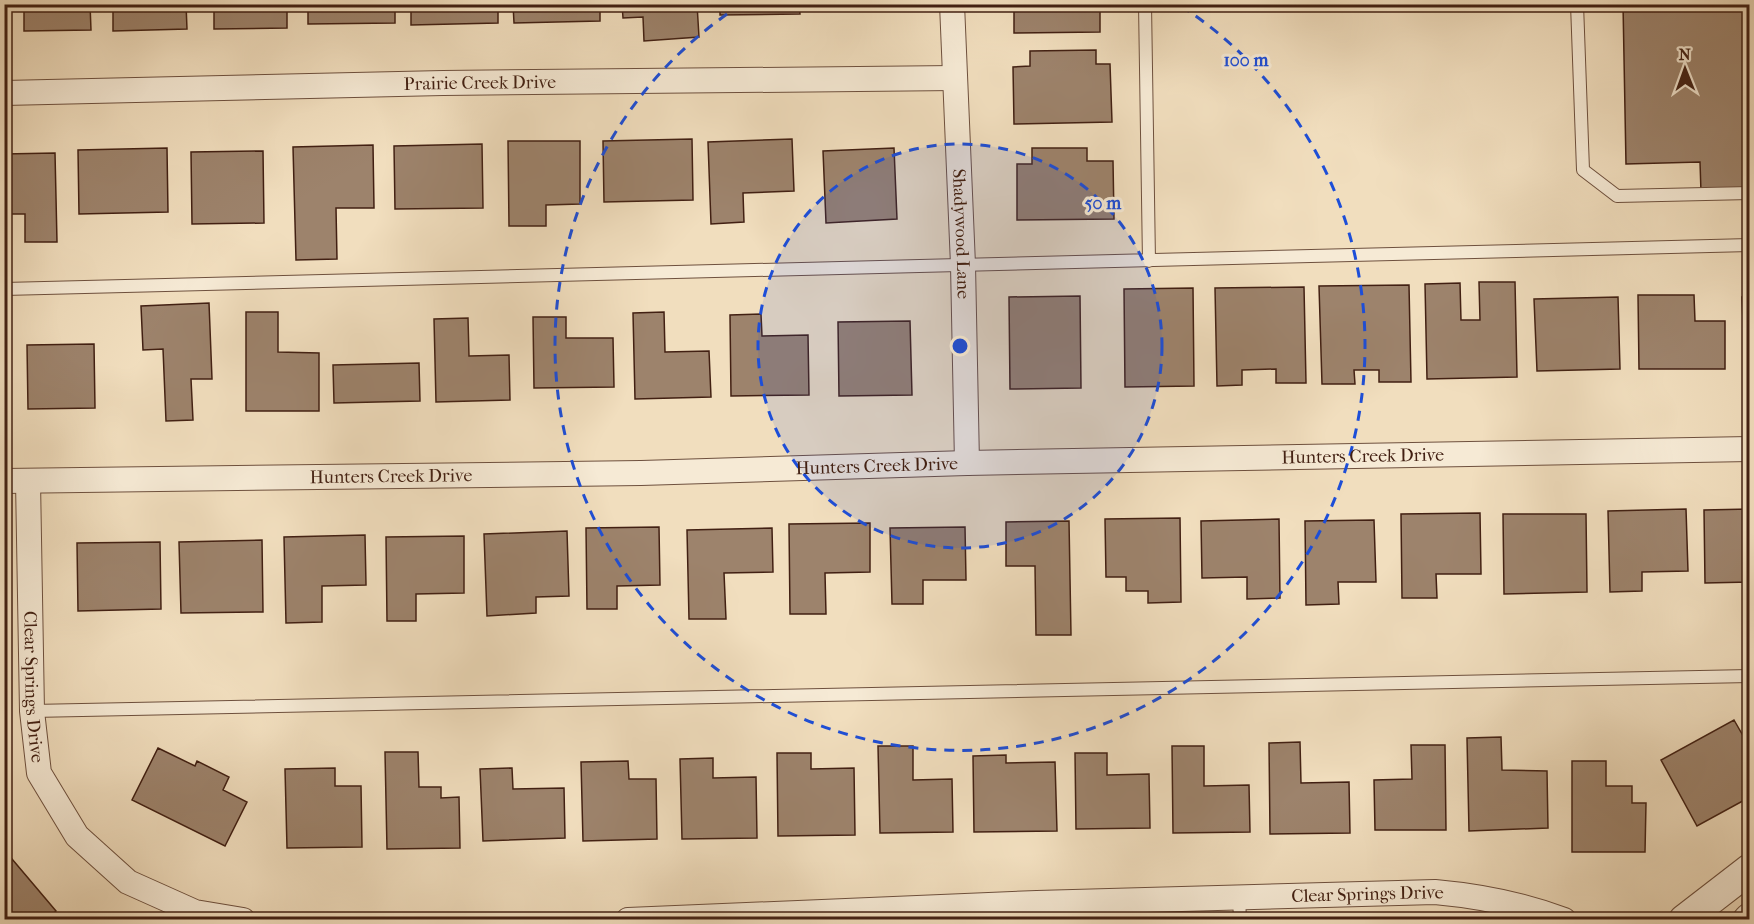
<svg xmlns="http://www.w3.org/2000/svg" width="1754" height="924" font-family="'IM FELL French Canon',serif">
<rect width="100%" height="100%" fill="#f1debe"/>
<filter id="stains"><feTurbulence type="fractalNoise" baseFrequency=".00333" numOctaves="4"/><feColorMatrix values="0 0 0 0 .2 0 0 0 0 .09 0 0 0 0 .02 0 0 0 .5 -.17"/></filter>
<radialGradient id="worn" r=".72"><stop offset=".6" stop-color="#630" stop-opacity="0"/><stop offset="1" stop-color="#630" stop-opacity=".3"/></radialGradient>
<path fill="#9d836c" stroke="#422013" stroke-width="1.5" d="M24 4H90L91 30 24 31Z
M113 4H186L187 29 113 31Z
M214 4H287V28L214 29Z
M308 4H395V23L308 24Z
M411 4H498V23L411 25Z
M513 4H600V21L514 23Z
M622 4H697L699 37 644 41 643 17 623 18Z
M720 4H799L800 14 720 15Z
M830 4H907V9L830 10Z
M1014 4H1100V32L1014 33Z
M1623 4H1750V190L1701 192 1700 162 1626 164Z
M1096 50V64H1110L1112 122 1014 124 1013 67 1030 66V51Z
M692 139 693 200 604 202 603 141Z
M792 139 794 191 743 193 744 222 711 224 708 142Z
M508 141H580V204L546 205V226H509Z
M482 144 483 208 395 209 394 146Z
M373 145 374 208H336L337 259 296 260 293 147Z
M167 148 168 212 79 214 78 150Z
M894 148 897 219 826 223 823 151Z
M1032 148H1087V161H1113L1114 219 1017 220V164H1032Z
M263 151 264 223 192 224 191 152Z
M55 153 57 242H25V214H4V154Z
M1479 282H1515L1517 377 1427 379 1425 284 1460 283 1461 320H1480Z
M1409 285 1411 382H1379V370H1354L1355 384H1322L1319 286Z
M1304 287 1306 383H1276V369L1242 370V385L1217 386 1215 288Z
M1193 288 1194 386 1125 387 1124 289Z
M1638 295H1694L1695 321H1725V369H1639Z
M1080 296 1081 388 1010 389 1009 297Z
M1618 297 1620 369 1537 371 1534 299Z
M1742 297H1750V371H1745Z
M209 303 212 379H191L193 420 166 421 163 349 143 350 141 306Z
M246 312H278V352L319 353V411H246Z
M664 312 665 352 709 351 711 397 635 399 633 313Z
M761 314 762 336 808 335 809 395 731 396 730 315Z
M533 317H566V338H613L614 387 534 388Z
M468 318 469 356 509 355 510 400 436 402 434 319Z
M910 321 912 395 839 396 838 322Z
M4 341H9L10 405H4Z
M94 344 95 408 28 409 27 345Z
M419 363 420 401 334 403 333 365Z
M1686 509 1688 571 1642 572V591L1610 592 1608 511Z
M1750 509V582L1705 583 1704 510Z
M1480 513 1481 574H1436L1437 598H1402L1401 514Z
M1503 514H1586L1587 592 1504 594Z
M1180 518 1181 602 1148 603V591H1126V577H1106L1105 519Z
M1279 519 1280 598 1247 599V577L1202 578 1201 521Z
M1374 520 1376 582H1338L1339 604 1306 605 1305 521Z
M1069 521 1071 635H1036L1035 566H1006V522Z
M870 523V572L825 573 826 614H790L789 524Z
M659 527 660 585 617 586V609H587L586 528Z
M965 527 966 580H923V604H892L890 528Z
M772 528 773 572 724 573 726 619H689L687 530Z
M567 531 569 596 536 597V613L487 616 484 534Z
M365 535 366 585 322 586V622L286 623 284 537Z
M464 536V593L416 594V621H387L386 537Z
M262 540 263 612 181 613 179 542Z
M160 542 161 609 78 611 77 543Z
M1734 720 1750 748V797L1697 826 1661 760Z
M1501 737 1502 770 1547 771 1548 828 1469 831 1467 738Z
M1300 742 1301 783 1349 782 1350 833 1270 834 1269 743Z
M1411 745H1445L1446 830H1375L1374 780 1412 779Z
M878 746H913V780L952 779 953 832 880 833Z
M1172 746H1204V786L1249 785 1250 832 1173 833Z
M158 748 195 766 197 761 229 777 223 790 247 802 225 846 132 800Z
M385 752H418L419 787H441V798L459 797 460 848 387 849Z
M777 753H811V769L854 768 855 835 778 836Z
M1075 753H1107V775L1149 774 1150 828 1076 829Z
M1006 755V763L1055 762 1057 831 974 832 973 756Z
M713 758V778L756 777 757 838 682 839 680 759Z
M628 761 629 779H656L657 839 583 841 581 762Z
M1572 761H1606V786H1632V803H1646L1645 852H1572Z
M335 768V786H361L362 847 287 848 285 769Z
M512 768 513 789 564 788 565 838 483 841 480 769Z
M12 859 56 911 47 920H4V865Z"/>
<g fill="none" stroke-linecap="round" stroke-linejoin="round">
<defs>
<path id="service" d="M1145 4 1149 261
M1577 4 1583 170 1617 196 1750 193
M4 289 1750 245
M32 711 1750 676
M1239 897 1240 920"/>
<g id="minor">
<path id="s1" d="M952 4 963 265 967 463"/>
<path id="s2" d="M4 93 443 83 955 78"/>
<path id="s3" d="M4 481 641 473 967 463 1750 449"/>
<path id="s4" d="M28 481 32 711 39 773 77 836 128 882 195 912 243 920"/>
<path id="s5" d="M628 920 1037 903 1435 892C1479 896 1522 904 1564 920"/>
</g>
<path id="tertiary" d="M1684 920 1750 869
M1748 920 1750 918"/>
</defs>
<use href="#service" stroke="#6e503e" stroke-width="14"/>
<use href="#minor" stroke="#6e503e" stroke-width="26"/>
<use href="#tertiary" stroke="#6e503e" stroke-width="32"/>
<use href="#service" stroke="#f6ead5" stroke-width="12"/>
<use href="#minor" stroke="#f6ead5" stroke-width="24"/>
<use href="#tertiary" stroke="#f6ead5" stroke-width="30"/>
</g>
<circle cx="960" cy="346" r="202" fill="#1d4ed8" fill-opacity=".12"/>
<g fill="none" stroke="#1d4ed8" stroke-width="3" stroke-dasharray="10 8">
<circle cx="960" cy="346" r="202"/>
<path d="M1181 6A405 405 0 1 1 739 6"/>
</g>
<g text-anchor="middle" stroke-width="6" stroke-linejoin="round" paint-order="stroke">
<g font-size="18" fill="#422013" stroke="#f6ead5">
<text dy="6" stroke="none"><textPath href="#s2" startOffset="476">Prairie Creek Drive</textPath></text>
<text dy="6" stroke="none"><textPath href="#s1" startOffset="230">Shadywood Lane</textPath></text>
<text dy="6" stroke="none"><textPath href="#s3" startOffset="1359">Hunters Creek Drive</textPath></text>
<text dy="6" stroke="none"><textPath href="#s3" startOffset="873">Hunters Creek Drive</textPath></text>
<text dy="6" stroke="none"><textPath href="#s3" startOffset="387">Hunters Creek Drive</textPath></text>
<text dy="6" stroke="none"><textPath href="#s4" startOffset="206">Clear Springs Drive</textPath></text>
<text dy="6" stroke="none"><textPath href="#s5" startOffset="740">Clear Springs Drive</textPath></text>
</g>
</g>
<circle cx="960" cy="346" r="9" fill="#1d4ed8" stroke="#f6ead5" stroke-width="3"/>
<g font-size="18" text-anchor="middle" font-weight="bold" fill="#1d4ed8" stroke="#f6ead5" stroke-width="6" stroke-linejoin="round" paint-order="stroke">
<text x="1246" y="66">100 m</text>
<text x="1103" y="209">50 m</text>
</g>
<rect width="1754" height="924" fill="none" stroke="#f1debe" stroke-width="24"/>
<rect x="6" y="6" width="1742" height="912" fill="none" stroke="#422013" stroke-width="3"/>
<rect x="12" y="12" width="1730" height="900" fill="none" stroke="#422013" stroke-width="1.5"/>
<g transform="translate(1685 69) rotate(359)" stroke="#f6ead5" stroke-width="4.5" paint-order="stroke">
<path d="M0-4.5L10 22L0 15L-10 22Z" fill="#422013"/>
<text y="-9" font-size="16" font-weight="bold" text-anchor="middle" fill="#422013">N</text>
</g>
<rect width="100%" height="100%" filter="url(#stains)"/>
<rect width="100%" height="100%" fill="url(#worn)"/>
</svg>
